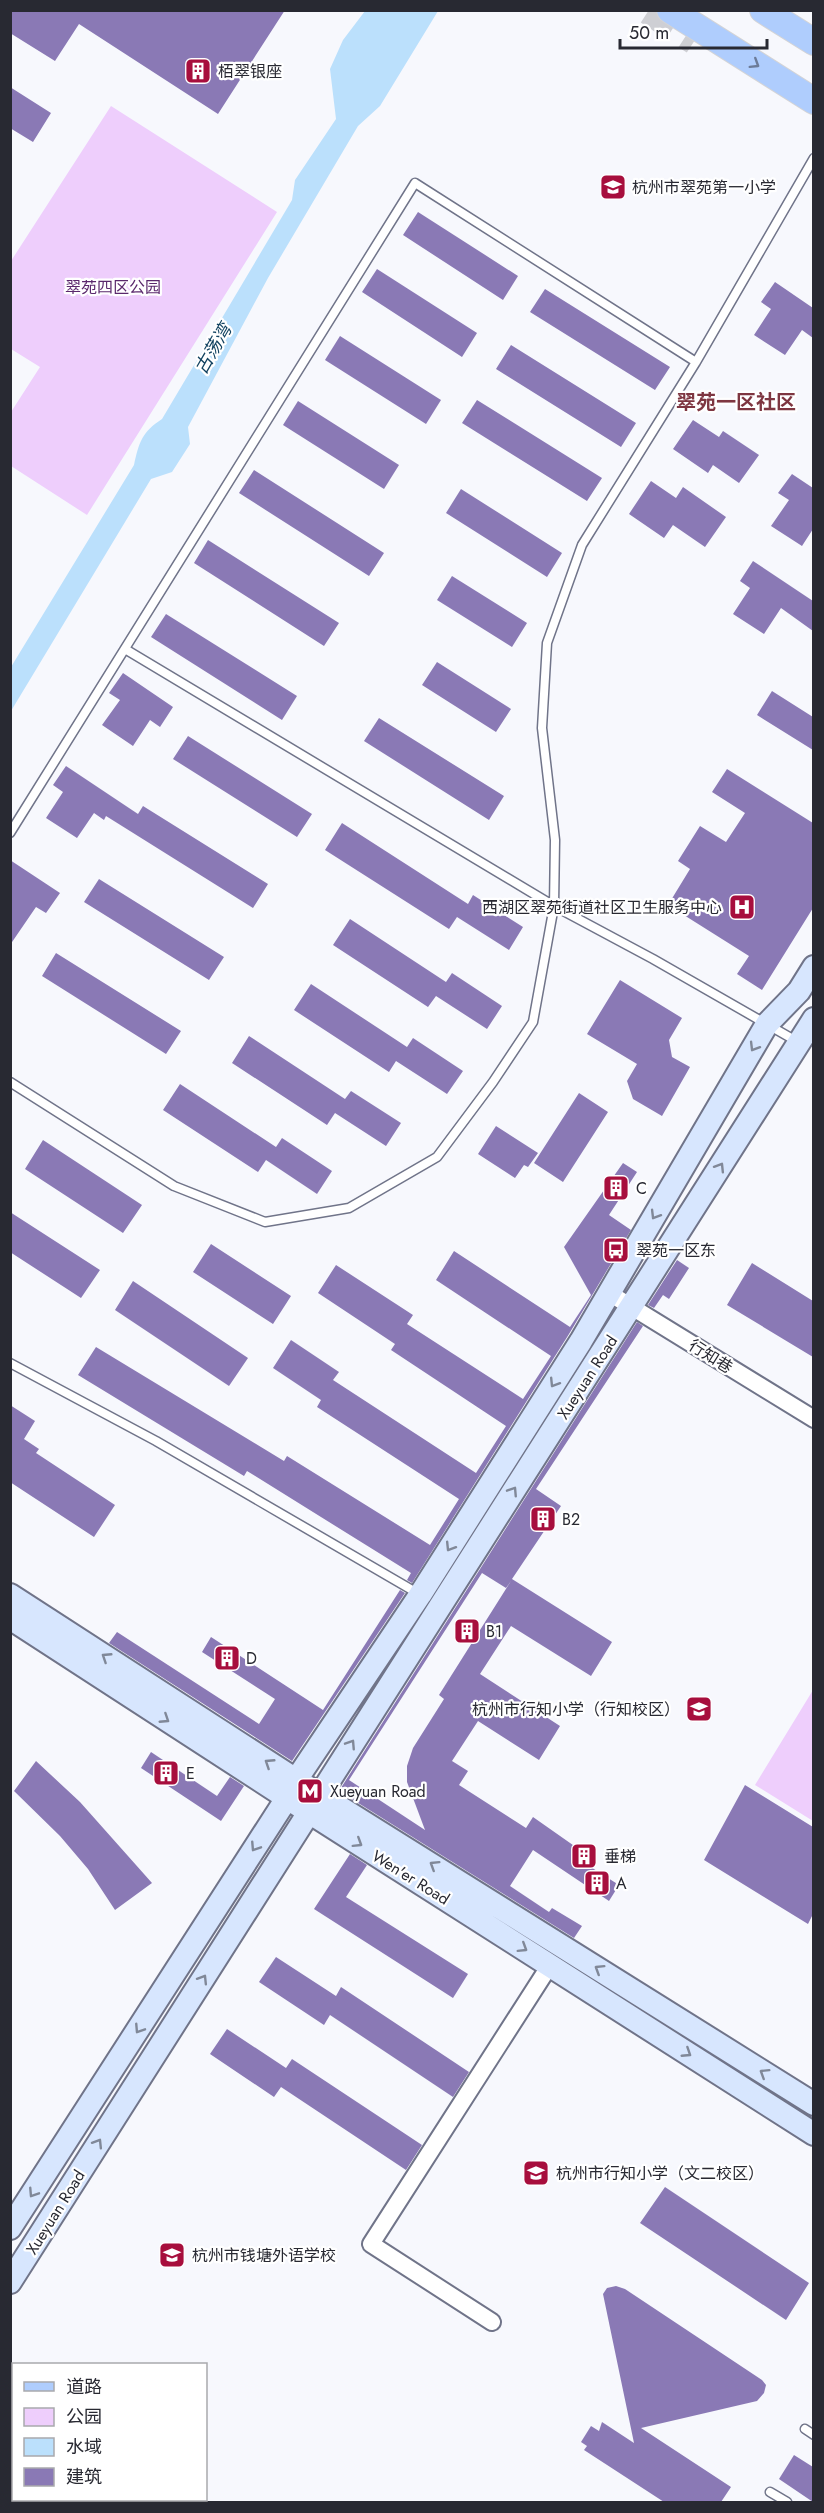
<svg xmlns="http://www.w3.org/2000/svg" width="824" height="2513" font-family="Jost,'Noto Sans SC',sans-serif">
<rect width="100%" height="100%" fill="#f7f8fd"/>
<path fill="#eecefc" d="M111 106 277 212 87 515 11 466V412L40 367 11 349V261Z
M813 1690V1821L755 1785Z"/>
<path fill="#bbe0fc" d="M365 11H438L380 106 358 126 268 278 188 427 190 444 172 472 151 479 11 711V667L134 465C139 442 142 432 162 419L292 200 295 180 336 119 330 69 343 40Z"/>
<path fill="#8a79b5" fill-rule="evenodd" d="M10 10H285L218 114 79 24 55 61 10 33Z
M10 87 51 113 33 142 10 128Z
M418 212 518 276 503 300 403 235Z
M377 269 477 333 462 357 362 292Z
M775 282 813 308V338L802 330 785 355 754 335 771 309 761 302Z
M545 289 670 367 655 390 530 312Z
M340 336 441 400 426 424 325 360Z
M511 345 636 423 621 447 496 369Z
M477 400 602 478 587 501 462 423Z
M298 401 399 465 384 489 283 425Z
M693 420 719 437 723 431 759 455 739 483 713 465 708 473 673 449Z
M254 470 384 553 369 576 239 493Z
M792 474 813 488V529L802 546 771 526 789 500 778 493Z
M651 481 676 498 683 487 726 517 705 547 673 525 664 538 629 514Z
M461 489 562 553 547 577 446 513Z
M208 540 339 623 324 646 194 563Z
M753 561 813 601V631L781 608 764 634 733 614 750 588 740 581Z
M452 576 527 623 512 647 437 600Z
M166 614 297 696 282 720 151 637Z
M437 662 511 709 496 732 422 685Z
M123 673 173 707 160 727 150 720 133 746 102 725 120 700 109 693Z
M772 691 813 717V750L757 715Z
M379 718 504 796 489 820 364 741Z
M188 736 312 814 297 837 173 759Z
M66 766 138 814 143 806 268 884 253 908 106 816 104 820 94 813 77 838 46 818 63 792 53 785Z
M727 769 813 823V908L762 990 737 974 749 956 668 905 690 869 678 861 700 826 726 842 745 813 712 792Z
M342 823 468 904 473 895 523 927 509 950 457 917 449 929 325 850Z
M10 860 60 893 46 913 36 907 10 945Z
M99 879 224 957 209 980 84 902Z
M350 919 446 982 452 973 502 1006 487 1029 436 996 428 1007 333 945Z
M56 953 181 1031 166 1054 42 976Z
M620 980 682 1018 669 1040 672 1057 690 1067 662 1116 633 1099 627 1081 637 1064 587 1034Z
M311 984 407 1047 413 1038 463 1071 447 1094 396 1061 389 1072 294 1010Z
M249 1036 345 1099 351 1091 401 1123 386 1146 335 1113 327 1125 232 1063Z
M180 1084 276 1147 282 1138 332 1171 317 1194 266 1160 258 1172 163 1110Z
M579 1093 608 1112 563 1182 534 1163Z
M496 1126 538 1153 528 1167 524 1165 515 1178 478 1154Z
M43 1140 142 1205 123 1233 25 1169Z
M623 1163 637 1172 609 1215 631 1230 569 1334 412 1583 407 1580 411 1573 247 1471 244 1476 78 1375 96 1347 284 1461 287 1456 430 1545 459 1499 317 1407 321 1400 273 1368 291 1340 339 1372 333 1380 476 1473 506 1426 391 1350 395 1344 318 1293 336 1265 413 1315 407 1324 523 1399 551 1356 436 1280 454 1251 570 1327 591 1295 564 1247Z
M10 1212 100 1270 81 1298 10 1252Z
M211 1244 291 1296 273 1324 193 1272Z
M677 1260 689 1268 669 1299 663 1295 654 1308 648 1305Z
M752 1263 813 1301V1357L727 1305Z
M133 1281 248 1358 229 1386 115 1310Z
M637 1322 643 1326 536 1489 561 1506 512 1579 612 1642 591 1676 511 1626 480 1674 560 1726 539 1760 478 1721 452 1761 468 1771 459 1785 526 1828 533 1817 590 1857 586 1864 619 1885 609 1901 533 1850 510 1886 549 1912 552 1908 582 1926 574 1938 339 1791ZM482 1573 506 1588 511 1581 439 1695 444 1699 413 1748 407 1766V1782L425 1830 349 1780Z
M10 1405 35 1421 24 1439 39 1449 36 1453 115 1505 94 1537 10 1482Z
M400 1590 405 1593 292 1761 109 1643 117 1632 259 1724 275 1699 202 1652 211 1637 323 1710Z
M151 1752 217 1796 230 1777 244 1786 221 1821 141 1768Z
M36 1761 80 1802 152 1883 115 1910 88 1869 60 1836 14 1791Z
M745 1785 813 1827V1914L808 1924 704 1860Z
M350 1854 367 1865 346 1897 468 1974 453 1998 314 1909Z
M276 1957 336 1996 341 1987 469 2072 453 2097 330 2015 324 2025 259 1982Z
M227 2029 286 2068 292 2059 422 2145 406 2170 281 2087 274 2097 210 2054Z
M665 2187 809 2283 786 2320 640 2223Z
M616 2286 625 2289 762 2380 766 2385 764 2393 757 2401 641 2428 731 2487 721 2502H664L584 2450 587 2446 581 2442 591 2426 599 2431 602 2422 634 2443 603 2294 607 2288Z
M794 2455 813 2467V2502L779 2479Z"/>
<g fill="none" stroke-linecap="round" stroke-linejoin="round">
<path stroke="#cecfd4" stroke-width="30" stroke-dasharray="30 15" stroke-linecap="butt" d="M649 10 695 40"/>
<defs>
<path id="lane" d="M125 649 554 906 653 959 798 1042
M10 833 415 183 696 362
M10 1082 174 1186 265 1222 349 1208 437 1157 493 1082 533 1022 554 906 555 840 542 728 547 643 582 545 696 362 814 158
M10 1363 156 1441 419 1594
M805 2429 814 2435
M770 2492 787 2502"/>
<path id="street" d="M609 1293 814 1419
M492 2322 371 2244 550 1965"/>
<path id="secondary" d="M10 1595 296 1780 814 2104
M10 1618 309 1812 814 2134
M10 2228 287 1798 296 1780 420 1595 581 1341 767 1024 799 991 814 967
M10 2282 814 1019"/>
<path id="primary" d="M670 10 814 101
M763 10 814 42"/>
</defs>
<use href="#lane" stroke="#707489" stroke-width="11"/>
<use href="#street" stroke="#707489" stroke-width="20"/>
<use href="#secondary" stroke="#707489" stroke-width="26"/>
<use href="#primary" stroke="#d4d4d6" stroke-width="28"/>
<use href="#lane" stroke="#fff" stroke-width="8"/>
<use href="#street" stroke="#fff" stroke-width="16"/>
<use href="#secondary" stroke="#d7e6fe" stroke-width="22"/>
<use href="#primary" stroke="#afcdfd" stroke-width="26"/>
</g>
<defs><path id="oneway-chevron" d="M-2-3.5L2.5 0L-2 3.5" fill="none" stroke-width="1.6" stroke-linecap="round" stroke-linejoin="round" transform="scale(1.5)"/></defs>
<use stroke="#6c7b98" href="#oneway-chevron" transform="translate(755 64) rotate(32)"/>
<g stroke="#808898">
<use href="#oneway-chevron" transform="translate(754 1047) rotate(121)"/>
<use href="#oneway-chevron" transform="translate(720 1167) rotate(-58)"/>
<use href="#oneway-chevron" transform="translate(655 1215) rotate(121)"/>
<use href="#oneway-chevron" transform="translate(554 1383) rotate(122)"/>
<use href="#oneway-chevron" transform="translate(513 1491) rotate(-57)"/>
<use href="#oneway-chevron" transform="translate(450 1547) rotate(122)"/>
<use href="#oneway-chevron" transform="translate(106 1657) rotate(-147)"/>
<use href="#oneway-chevron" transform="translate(165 1719) rotate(33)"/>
<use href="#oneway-chevron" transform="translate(351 1744) rotate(-57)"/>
<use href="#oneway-chevron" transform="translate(269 1763) rotate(-147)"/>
<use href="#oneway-chevron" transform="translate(358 1843) rotate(32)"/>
<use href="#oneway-chevron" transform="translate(255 1847) rotate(123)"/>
<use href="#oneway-chevron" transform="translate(434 1865) rotate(-148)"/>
<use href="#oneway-chevron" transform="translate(523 1948) rotate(32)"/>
<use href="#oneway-chevron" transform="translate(599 1969) rotate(-148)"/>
<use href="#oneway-chevron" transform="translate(203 1979) rotate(-58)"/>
<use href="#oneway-chevron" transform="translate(139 2029) rotate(123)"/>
<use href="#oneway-chevron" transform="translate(687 2053) rotate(33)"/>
<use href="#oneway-chevron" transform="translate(764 2073) rotate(-148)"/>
<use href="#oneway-chevron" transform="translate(98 2143) rotate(-58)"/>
<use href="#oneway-chevron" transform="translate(33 2193) rotate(123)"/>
</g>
<defs>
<symbol id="building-square" viewBox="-11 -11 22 22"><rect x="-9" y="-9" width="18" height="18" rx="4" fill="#a70e3d" stroke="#fff"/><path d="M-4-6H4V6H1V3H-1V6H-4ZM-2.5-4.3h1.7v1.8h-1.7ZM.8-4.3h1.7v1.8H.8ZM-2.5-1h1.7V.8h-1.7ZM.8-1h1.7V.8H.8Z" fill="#fff"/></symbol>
<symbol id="school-square" viewBox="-11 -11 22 22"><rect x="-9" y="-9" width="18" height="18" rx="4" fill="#a70e3d" stroke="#fff"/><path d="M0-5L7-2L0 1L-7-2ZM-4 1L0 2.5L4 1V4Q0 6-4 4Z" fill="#fff"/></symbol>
<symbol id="hospital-square" viewBox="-11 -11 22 22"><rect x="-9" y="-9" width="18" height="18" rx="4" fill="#a70e3d" stroke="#fff"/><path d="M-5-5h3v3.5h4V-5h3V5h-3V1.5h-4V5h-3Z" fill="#fff"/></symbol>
<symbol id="bus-square" viewBox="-11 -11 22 22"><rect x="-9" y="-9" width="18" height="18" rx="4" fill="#a70e3d" stroke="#fff"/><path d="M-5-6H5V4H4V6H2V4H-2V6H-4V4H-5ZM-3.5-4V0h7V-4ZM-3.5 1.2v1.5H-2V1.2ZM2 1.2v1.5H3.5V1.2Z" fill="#fff"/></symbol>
<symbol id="metro-square" viewBox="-11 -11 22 22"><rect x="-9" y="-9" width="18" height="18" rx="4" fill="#a70e3d" stroke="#fff"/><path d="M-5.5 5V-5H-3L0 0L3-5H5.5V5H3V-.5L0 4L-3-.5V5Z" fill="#fff"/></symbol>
</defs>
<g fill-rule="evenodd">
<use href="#building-square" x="183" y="56" width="30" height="30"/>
<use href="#school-square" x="598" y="172" width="30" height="30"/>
<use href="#hospital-square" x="727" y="892" width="30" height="30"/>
<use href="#building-square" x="601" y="1173" width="30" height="30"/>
<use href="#bus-square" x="601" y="1235" width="30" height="30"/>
<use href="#building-square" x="528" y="1504" width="30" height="30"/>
<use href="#building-square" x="452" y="1616" width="30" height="30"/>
<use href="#building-square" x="212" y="1643" width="30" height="30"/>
<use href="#school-square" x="684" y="1694" width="30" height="30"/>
<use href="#building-square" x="151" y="1758" width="30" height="30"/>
<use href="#metro-square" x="295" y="1776" width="30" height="30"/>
<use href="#building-square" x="569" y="1841" width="30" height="30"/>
<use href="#building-square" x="582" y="1868" width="30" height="30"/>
<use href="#school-square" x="521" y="2158" width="30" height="30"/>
<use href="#school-square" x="157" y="2240" width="30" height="30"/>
</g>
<g text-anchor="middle" stroke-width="4.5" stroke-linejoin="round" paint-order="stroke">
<g font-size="16" fill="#282932" stroke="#fff" text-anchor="start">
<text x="218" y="77">栢翠银座</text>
<text x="632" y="193">杭州市翠苑第一小学</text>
<text x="722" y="913" text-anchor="end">西湖区翠苑街道社区卫生服务中心</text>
<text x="636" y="1194">C</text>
<text x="636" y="1256">翠苑一区东</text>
<text x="562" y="1525">B2</text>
<text x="486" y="1637">B1</text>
<text x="246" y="1664">D</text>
<text x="680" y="1715" text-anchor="end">杭州市行知小学（行知校区）</text>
<text x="186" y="1779">E</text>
<text x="330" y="1797">Xueyuan Road</text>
<text x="604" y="1862">垂梯</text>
<text x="616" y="1889">A</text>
<text x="556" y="2179">杭州市行知小学（文二校区）</text>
<text x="192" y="2261">杭州市钱塘外语学校</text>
</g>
<g font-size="16" fill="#5a286c" stroke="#fff">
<text x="113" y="293">翠苑四区公园</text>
</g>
<g font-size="16" fill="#282932" stroke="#fff">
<text transform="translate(711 1356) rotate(32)" y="6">行知巷</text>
<text transform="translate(587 1377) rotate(-57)" y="6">Xueyuan Road</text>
<text transform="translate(411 1877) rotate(32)" y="6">Wen'er Road</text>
<text transform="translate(55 2212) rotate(-58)" y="6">Xueyuan Road</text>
</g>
<g font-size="18" font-style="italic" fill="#114260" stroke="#fff">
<text transform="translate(213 349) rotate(-60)" y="6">古荡湾</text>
</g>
<g font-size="20" font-weight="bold" fill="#7e3641" stroke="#fff">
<text x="736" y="409">翠苑一区社区</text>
</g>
</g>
<rect width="824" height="2513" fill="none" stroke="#282932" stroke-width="24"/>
<rect x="12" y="2363" width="195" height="138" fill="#ffffff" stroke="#a9a9ad" stroke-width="1.5"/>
<rect x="24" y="2382" width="30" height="9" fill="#afcdfd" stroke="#a9a9ad" stroke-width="1.5"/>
<text x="66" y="2393" font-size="18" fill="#282932">道路</text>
<rect x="24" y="2408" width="30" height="18" fill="#eecefc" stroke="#a9a9ad" stroke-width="1.5"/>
<text x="66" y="2423" font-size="18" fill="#282932">公园</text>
<rect x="24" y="2438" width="30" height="18" fill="#bbe0fc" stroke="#a9a9ad" stroke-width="1.5"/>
<text x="66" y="2453" font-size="18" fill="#282932">水域</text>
<rect x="24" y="2468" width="30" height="18" fill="#8a79b5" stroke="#a9a9ad" stroke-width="1.5"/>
<text x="66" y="2483" font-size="18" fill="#282932">建筑</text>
<path d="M620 39v9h147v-9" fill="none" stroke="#282932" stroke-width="3"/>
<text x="629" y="39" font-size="18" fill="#282932" stroke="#ffffff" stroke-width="4.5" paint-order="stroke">50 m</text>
</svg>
